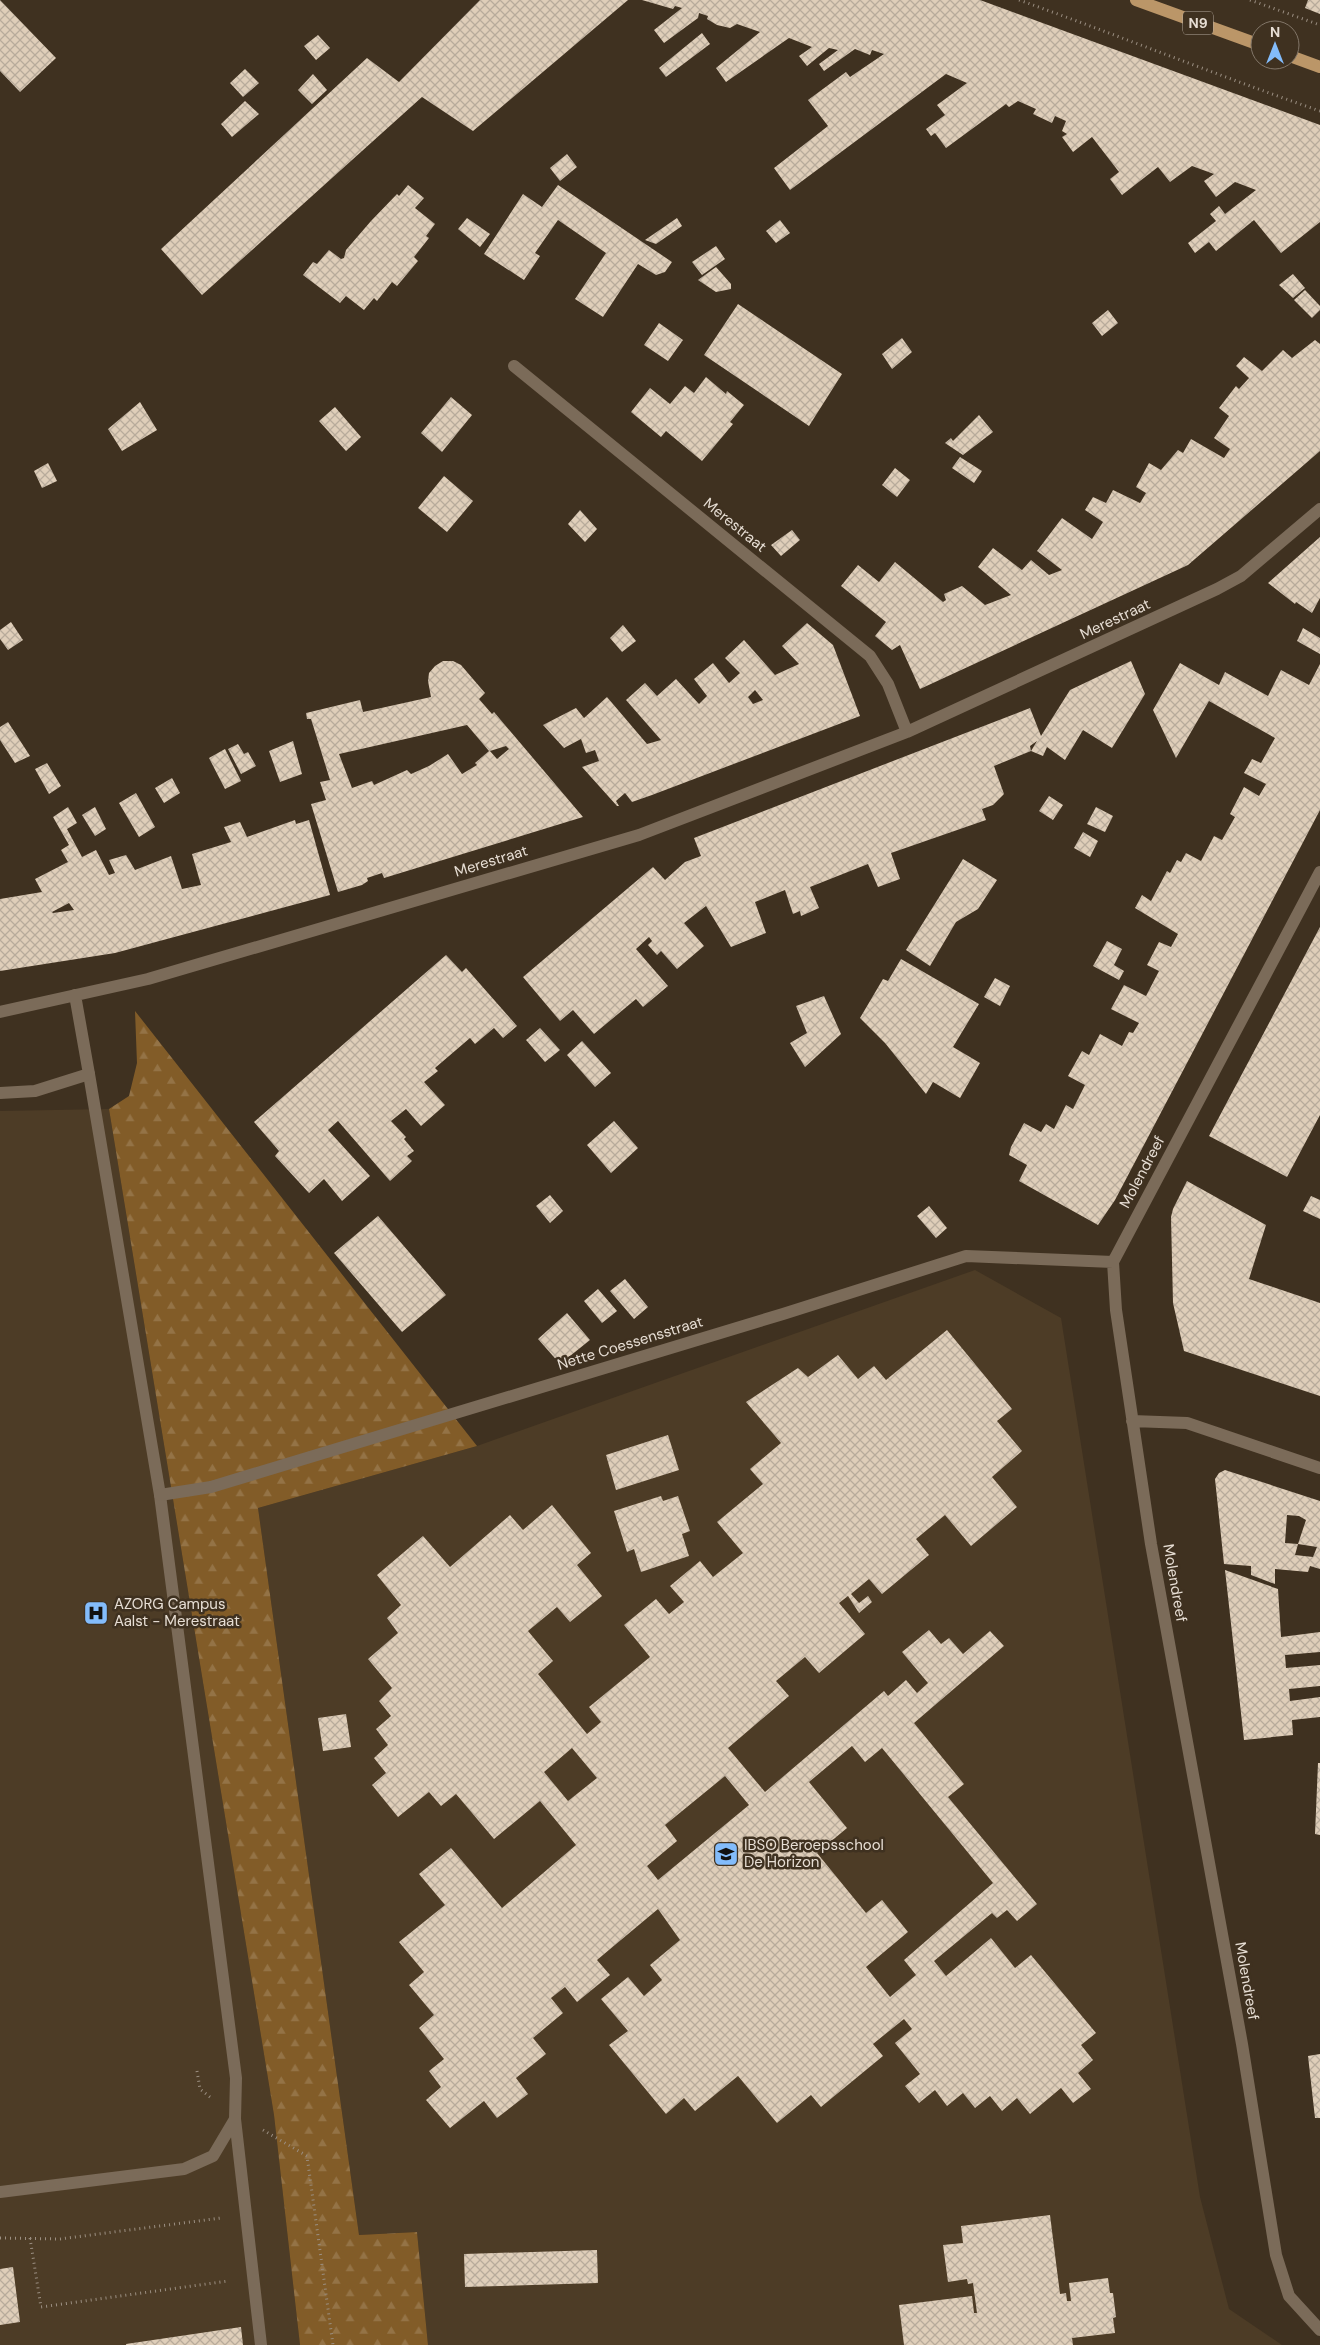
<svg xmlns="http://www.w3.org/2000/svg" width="1320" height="2345" font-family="'DM Sans',sans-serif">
<defs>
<pattern id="forest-firs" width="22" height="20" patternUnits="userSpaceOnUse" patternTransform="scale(1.25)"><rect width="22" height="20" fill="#825c28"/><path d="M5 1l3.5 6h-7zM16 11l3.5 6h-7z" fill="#947346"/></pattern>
<pattern id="building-cross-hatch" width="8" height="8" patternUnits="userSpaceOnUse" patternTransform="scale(1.25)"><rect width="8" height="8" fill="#dfceb9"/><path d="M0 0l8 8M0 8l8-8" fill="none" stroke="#b8ab9b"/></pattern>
</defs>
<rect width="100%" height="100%" fill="#3f3120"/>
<path fill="#4d3c26" d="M109 1109 274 2115 300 2345H0V1111Z
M975 1270 1061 1318 1200 2197 1229 2309 1282 2345H428L417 2232 359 2235 258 1508 477 1446Z"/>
<path fill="url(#forest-firs)" d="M135 1011 477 1446 258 1508 359 2235 417 2232 428 2345H300L274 2115 109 1109 129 1096 137 1063Z"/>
<path fill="url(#building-cross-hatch)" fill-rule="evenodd" d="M0 0 56 58 20 92 0 71Z
M480 0H628L473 131 422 97 202 295 161 249 367 58 399 82Z
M642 0H980L1320 125V222L1281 253 1254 220 1216 251 1209 242 1195 253 1188 243 1216 221 1210 214 1219 206 1225 214 1256 190 1235 182 1216 197 1204 181 1214 174 1192 166 1170 182 1158 167 1122 195 1110 179 1119 172 1092 137 1073 152 1062 137 1067 134 1062 131 1066 121 1055 116 1052 123 1033 114 1036 109 1018 101 1009 107 1006 104 946 148 935 133 931 136 926 129 945 115 937 105 967 83 946 74 790 190 774 168 828 126 808 100 846 72 850 77 884 54 872 50 870 55 855 49 824 71 819 64 838 50 829 48 807 66 799 56 812 47 789 38 726 82 716 68 760 32 737 24 730 28 717 25 707 19 708 16 699 13 698 18 664 43 654 30 682 8 675 6 673 9Z
M1308 0H1320V14L1305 8Z
M702 33 710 44 666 77 659 68Z
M318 35 330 48 316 60 304 46Z
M245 69 259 83 243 97 230 83Z
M313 74 327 90 312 104 298 90Z
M245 101 259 114 232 137 221 124Z
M567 154 577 167 560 181 550 168Z
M408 185 424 198 415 208 435 224 426 236 429 238 414 257 418 261 397 286 392 282 377 301 374 298 364 310 346 296 340 303 303 275 313 262 317 264 329 250 341 259 344 258 346 250 371 221 397 194 399 196Z
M558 185 672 262 665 272 656 275 638 264 603 317 575 299 606 253 558 220 535 253 540 256 524 280 484 254 523 194 542 207Z
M467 218 490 234 480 247 458 229Z
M677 218 682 226 656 244 645 240Z
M780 220 790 233 776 243 766 231Z
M716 246 725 259 702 275 692 262Z
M716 267 731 284V289L716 292 698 280Z
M1293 274 1305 288 1293 298 1279 285Z
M1305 290 1320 306V310L1312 318 1294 300Z
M738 304 842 374 809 426 704 355Z
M1108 310 1118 323 1102 336 1092 323Z
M659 323 683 340 668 361 644 345Z
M902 338 912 352 892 369 882 354Z
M1315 340 1320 344V451L1188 565 920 689 900 645 892 650 875 636 886 622 841 586 858 565 879 582 895 562 943 602 946 600 944 594 962 586 985 605 1011 595 978 567 993 548 1022 570 1031 560 1049 575 1062 570 1037 551 1062 518 1092 539 1103 522 1085 510 1093 497 1106 503 1113 490 1140 503 1146 493 1136 487 1149 463 1161 470 1178 450 1183 453 1191 439 1224 458 1230 449 1214 438 1229 416 1219 408 1236 386 1239 389 1249 378 1236 366 1244 357 1262 371 1283 350 1292 358Z
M706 377 726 394 727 391 744 405 730 422 733 424 702 461 666 431 661 437 631 412 650 388 670 404 685 386 694 393Z
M451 397 472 415 442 452 421 433Z
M140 402 157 430 122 451 108 429Z
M335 407 361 437 346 451 319 421Z
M979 415 993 432 963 455 945 443 951 438 953 441Z
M960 457 982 471 974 483 952 468Z
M48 463 57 481 42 488 34 471Z
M895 468 910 480 897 497 882 485Z
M444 476 473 501 447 532 418 508Z
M580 510 597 529 585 542 568 524Z
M792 530 800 540 781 556 771 545Z
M1320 537V598L1312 613 1296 602 1295 604 1268 583Z
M11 622 23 640 8 650 0 639V630Z
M807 623 833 645 860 716 652 795 632 802 625 793 616 801 619 806H617L582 767 599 761 595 750 586 753 581 739 564 748 543 725 576 708 584 718 607 697 647 744 661 740 626 700 645 683 657 696 676 679 699 704 707 696 694 679 713 663 729 683 740 673 725 658 744 640 775 675 799 664 782 646ZM755 690 763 700 753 704 748 697Z
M623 625 636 641 622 652 610 638Z
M1303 628 1320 638V654L1297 641Z
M443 661H453L461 665 485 693 479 699 492 714 494 712 583 817 384 878 382 873 367 878 368 881 362 885 338 892 311 804 326 800 320 782 330 780 311 719H307L306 713 360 700 363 712 431 697 428 681 429 673 435 666ZM467 725 489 751 475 763 477 765 462 774 448 754 429 766 411 774 407 770 374 785 372 781 352 788 339 754ZM506 746 509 749 497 759 490 751Z
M1131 661 1145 694 1112 748 1083 730 1065 760 1047 747 1043 756 1031 751 1037 741 1030 746 1031 751 994 766 1004 794 993 805 982 809 986 820 891 853 900 879 878 887 868 864 810 887 819 908 801 916 800 911 793 914 785 890 755 902 766 933 731 947 706 906 684 923 704 946 677 969 661 951 657 955 648 945 652 941 649 937 636 949 668 986 643 1007 636 999 594 1034 573 1010 560 1021 523 977 653 867 665 880 685 862 701 856 694 838 1030 708 1041 736 1070 690Z
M1180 663 1219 685 1225 672 1268 696 1281 670 1309 685 1320 664V810L1115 1200 1098 1225 1019 1181 1027 1165 1009 1155 1011 1147 1024 1123 1041 1132 1046 1124 1054 1129 1066 1105 1073 1109 1085 1085 1068 1076 1082 1051 1089 1055 1100 1034 1122 1046 1129 1032 1133 1033 1139 1023 1111 1009 1124 985 1146 996 1159 971 1147 965 1159 942 1171 947 1178 934 1135 908 1142 895 1151 901 1167 871 1170 873 1177 860 1181 862 1186 853 1201 861 1214 836 1222 840 1235 817 1230 814 1244 787 1259 796 1266 784 1244 773 1252 759 1261 763 1275 738 1209 701 1176 758 1153 710Z
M8 722 30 756 15 763 0 740V727Z
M293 741 302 774 280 782 269 751Z
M238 744 244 754 248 752 256 766 241 774 228 749Z
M225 749 241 781 225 789 209 758Z
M47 763 61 786 49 794 35 769Z
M172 778 180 793 164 803 155 788Z
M136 793 155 827 139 837 119 803Z
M1049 796 1063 805 1053 820 1039 811Z
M68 807 77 823 67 829 82 857 96 850 109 875 115 873 109 860 126 855 135 870 171 856 182 889 201 885 192 854 231 842 224 827 240 822 247 837 295 820 296 824 309 820 330 895 115 953 0 971V899L42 892 35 879 68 862 61 850 69 845 53 817ZM69 903 74 910 53 913 52 912Z
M95 807 106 829 95 836 82 815Z
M1096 807 1113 816 1105 832 1087 824Z
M1083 832 1098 841 1090 857 1074 848Z
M963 859 997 880 978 909 956 922 930 966 906 950Z
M1320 927V1115L1287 1177 1209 1136Z
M1107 941 1122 949 1114 965 1124 971 1119 980 1093 966Z
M446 955 462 972 466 968 517 1026 503 1038 494 1028 475 1044 470 1038 435 1068 438 1071 424 1082 445 1105 421 1126 406 1109 391 1121 406 1137 404 1139 414 1151 407 1156 412 1161 390 1181 338 1121 328 1130 370 1176 342 1201 324 1179 309 1193 275 1156 279 1151 254 1122Z
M901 959 979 1004 953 1047 980 1063 960 1098 933 1082 926 1094 885 1043 860 1018 883 979 888 981Z
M995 978 1010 986 1000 1006 984 997Z
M824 996 841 1034 805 1067 790 1043 807 1033 796 1006Z
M540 1028 560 1050 545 1062 526 1040Z
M582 1041 611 1073 595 1087 567 1055Z
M614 1121 638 1148 611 1173 587 1145Z
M1187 1181 1266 1225 1249 1279 1320 1303V1396L1184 1351 1173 1303 1171 1217 1173 1209Z
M550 1195 563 1211 550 1223 536 1206Z
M1311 1196 1320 1200V1219L1303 1211Z
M929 1206 947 1228 936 1238 917 1216Z
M378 1216 446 1295 402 1332 334 1253Z
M625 1279 648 1307 634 1319 610 1291Z
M598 1289 617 1311 602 1323 584 1301Z
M567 1313 590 1340 560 1364 538 1339Z
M947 1330 1012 1409 997 1421 1022 1451 992 1477 1017 1507 971 1546 945 1515 916 1539 929 1555 882 1594 869 1579 851 1594 859 1603 868 1596 872 1602 859 1613 848 1596 839 1603 865 1634 819 1673 805 1657 776 1681 789 1696 728 1748 765 1792 884 1691 888 1696 906 1680 917 1693 928 1683 902 1652 929 1630 941 1644 949 1638 963 1654 990 1631 1004 1646 914 1723 964 1784 948 1797 1037 1904 1017 1921 1007 1910 997 1918 992 1913 934 1961 946 1976 991 1938 1015 1968 1031 1955 1096 2033 1081 2045 1093 2060 1078 2073 1091 2089 1073 2103 1061 2088 1030 2114 1017 2098 1002 2111 990 2096 975 2108 963 2093 947 2106 935 2090 919 2103 905 2086 920 2074 895 2043 912 2029 904 2019 873 2044 883 2056 821 2107 811 2095 777 2123 738 2076 695 2111 684 2098 666 2114 609 2045 628 2031 601 1999 628 1977 644 1996 662 1980 650 1965 680 1940 658 1909 597 1960 610 1975 577 2002 565 1987 551 1998 563 2013 533 2038 546 2054 516 2078 528 2094 497 2118 484 2101 450 2128 426 2100 441 2087 429 2071 444 2059 419 2028 434 2015 409 1985 424 1972 399 1942 445 1905 419 1874 451 1848 502 1908 576 1845 540 1801 494 1839 456 1794 441 1806 429 1792 398 1817 372 1785 386 1773 374 1758 388 1745 376 1729 391 1716 379 1701 392 1688 368 1659 398 1633 387 1618 401 1605 377 1575 423 1536 450 1567 510 1515 523 1530 552 1505 591 1553 577 1565 602 1596 570 1622 557 1607 528 1631 553 1661 538 1674 587 1734 601 1722 589 1707 650 1657 624 1625 656 1599 669 1614 684 1602 670 1586 700 1561 713 1577 743 1553 717 1522 763 1484 750 1469 781 1443 746 1402 798 1368 808 1377 838 1355 858 1379 874 1366 886 1380ZM852 1746 865 1762 882 1748 993 1883 904 1960 916 1975 890 1997 866 1967 908 1932 882 1900 866 1913 817 1853 847 1828 809 1782ZM572 1748 597 1778 568 1801 544 1772ZM725 1776 749 1805 658 1880 647 1866 677 1841 665 1825Z
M668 1435 679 1470 616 1490 606 1455Z
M1225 1470 1320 1501V1569L1310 1566 1308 1572 1275 1569V1584L1251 1575V1566L1224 1564 1215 1479 1219 1473ZM1287 1515 1299 1516 1306 1520 1298 1544 1285 1543ZM1298 1544 1317 1547 1313 1557 1295 1555Z
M661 1496 663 1501 678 1496 690 1531 682 1534 689 1556 641 1572 634 1549 627 1552 614 1511Z
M1225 1570 1278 1589 1281 1637 1320 1632V1652L1285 1655 1286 1668 1320 1665V1686L1289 1689 1290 1701 1320 1697V1717L1292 1720 1293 1735 1244 1740Z
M346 1714 351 1747 323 1751 318 1718Z
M1318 1763H1320V1835L1315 1834Z
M1320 2054V2118H1315L1308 2056Z
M1050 2215 1060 2294 1066 2293 1067 2301H1071L1069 2283 1108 2278 1110 2293H1113L1116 2317 1113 2318 1115 2333 1072 2338 1073 2345H904L899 2305 972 2296 974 2313H977L973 2283 968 2284 967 2279 948 2282 943 2245 963 2243 961 2226Z
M597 2250 598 2283 465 2287 464 2254Z
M13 2267 20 2322 0 2325V2269Z
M241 2327 243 2345H126V2344Z"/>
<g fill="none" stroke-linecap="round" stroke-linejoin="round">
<path stroke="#9b8f82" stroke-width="3" stroke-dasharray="1 4" stroke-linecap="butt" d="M1019 0C1120 36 1219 76 1320 111
M1250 0 1320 25
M197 2071 200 2089 210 2097
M263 2130 307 2156 333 2345
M0 2238 60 2239 221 2218
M30 2238 41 2307 228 2281"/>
<path stroke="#7b6b59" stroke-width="12" d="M235 2119 261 2345
M0 2192 184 2169 213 2156 235 2119 236 2078 160 1495 89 1074"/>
<path stroke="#7b6b59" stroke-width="12" d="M514 366 870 656 888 684 907 732
M1320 872 1113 1262 1116 1310 1151 1544 1242 2044 1276 2255 1289 2296 1320 2330
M0 1012 148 979 639 835 907 732 1217 589 1241 576 1320 509
M0 1093 35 1091 89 1074 75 995
M1132 1421 1187 1423 1320 1468
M160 1495 211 1487 783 1314 966 1256 1113 1262"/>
<path stroke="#bb9668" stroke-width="12" d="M1136 0 1260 45
M1290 56 1320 67"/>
</g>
<defs>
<symbol id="hospital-square" viewBox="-11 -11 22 22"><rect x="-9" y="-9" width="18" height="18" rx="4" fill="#83bcfb" stroke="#3f3120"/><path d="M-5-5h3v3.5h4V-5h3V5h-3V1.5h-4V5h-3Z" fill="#111"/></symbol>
<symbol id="school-square" viewBox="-11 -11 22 22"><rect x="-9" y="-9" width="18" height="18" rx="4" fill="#83bcfb" stroke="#3f3120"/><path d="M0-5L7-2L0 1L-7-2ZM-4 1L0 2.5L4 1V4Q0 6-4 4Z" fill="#111"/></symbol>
</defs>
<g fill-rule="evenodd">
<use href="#hospital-square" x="82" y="1599" width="28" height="28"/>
<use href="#school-square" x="712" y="1840" width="28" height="28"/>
</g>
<g text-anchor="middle" stroke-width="5" stroke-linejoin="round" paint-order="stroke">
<rect fill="#3f3120" stroke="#b5aa9e" stroke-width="1" x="1183" y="11.5" width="30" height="23" rx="4"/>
<g font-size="14" font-weight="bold" fill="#e7ded4">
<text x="1198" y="28">N9</text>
</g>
<g font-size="15" fill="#e7ded4" stroke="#3f3120">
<text transform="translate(735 525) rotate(39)" y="5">Merestraat</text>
<text transform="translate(1115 619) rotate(-25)" y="5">Merestraat</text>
<text transform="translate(491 861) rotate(-17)" y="5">Merestraat</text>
<text transform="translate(1142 1172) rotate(-62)" y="5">Molendreef</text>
<text transform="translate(630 1343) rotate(-17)" y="5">Nette Coessensstraat</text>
<text transform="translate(1175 1583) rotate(80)" y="5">Molendreef</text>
<text transform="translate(1247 1981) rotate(80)" y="5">Molendreef</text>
</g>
<g font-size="15" fill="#e7ded4" stroke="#3f3120" text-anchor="start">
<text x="114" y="1609">AZORG Campus<tspan x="114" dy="17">Aalst - Merestraat</tspan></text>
<text x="744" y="1850">IBSO Beroepsschool<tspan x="744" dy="17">De Horizon</tspan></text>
</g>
</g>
<g transform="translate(1275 45)"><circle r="24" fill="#3f3120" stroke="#827668"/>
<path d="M0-4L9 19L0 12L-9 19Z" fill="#83bcfb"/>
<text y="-8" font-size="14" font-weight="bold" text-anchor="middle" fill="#e7ded4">N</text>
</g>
</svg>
